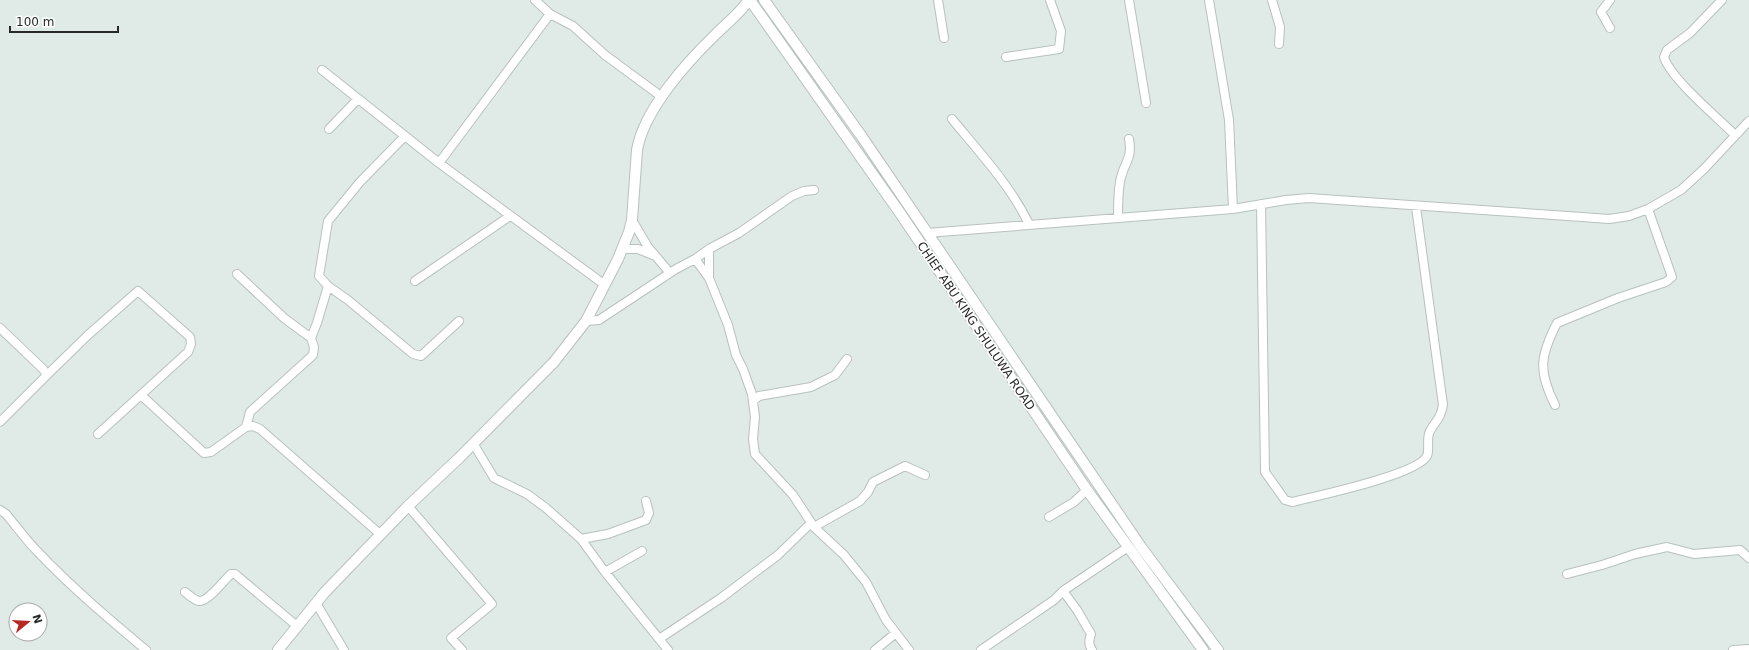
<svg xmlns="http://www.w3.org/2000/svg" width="1749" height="650" font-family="'DejaVu Sans',sans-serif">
<rect width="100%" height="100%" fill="#e0eae7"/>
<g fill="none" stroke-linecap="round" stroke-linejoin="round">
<defs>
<path id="minor" d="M535 0 550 14 573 26 605 55 662 97
M938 0 944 38
M1129 0 1146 103
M1209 0 1229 120 1233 209
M1272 0 1280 27 1279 44
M1722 0 1690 33 1667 50 1664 57C1670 78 1718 118 1735 135
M1610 28 1601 12 1610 0
M1006 57 1059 49 1061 31 1050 0
M322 70 439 163 605 285
M952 119C980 153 1010 185 1029 224
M329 129 358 99
M405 136 360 182 328 221 319 276 328 286 348 300 413 354 421 356 459 321
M439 163 550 14
M1261 204 1265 472 1285 500 1292 502C1316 496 1417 475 1427 456 1430 449 1426 438 1430 431 1436 420 1440 420 1443 405L1416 207
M1118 217C1118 206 1118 193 1120 182 1123 163 1133 160 1129 139
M632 220 648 247 670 273
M927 233 1233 209 1286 200 1309 198 1582 217 1609 219 1629 216 1648 209 1681 190 1704 169 1749 121
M622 249H638L653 255
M709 249V278
M695 259 709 278 728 325 736 355 743 369 752 394 755 417 753 439 755 454 793 495 814 527 844 555 866 582 886 620 909 650
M237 274 284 318 311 338
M415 281 510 216
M586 321 599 320 676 269 695 259 709 249 739 233 792 196 804 191 814 190
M0 328 43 369 47 375 0 422
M47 375 88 335 138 291 190 337 191 344 188 352 98 434
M141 395 204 453 211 452 246 427 253 426 260 429 380 534
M753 401 759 396 811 387 835 375 847 359
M1555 405C1538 371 1540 356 1557 323L1618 298 1666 282 1672 277 1648 209
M246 427 250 412 313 355 314 347 311 338 317 323 328 286
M473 443 494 478 527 494 546 508 581 539 605 572 668 650
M408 506 492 604 451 638 462 650
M0 510 6 514C16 526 26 540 37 551 71 587 109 619 146 650
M1049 517 1074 502 1087 490
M814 527 860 501 868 492 873 482 905 466 925 475
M581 539 608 534 646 520 649 513 646 501
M605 572 642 551
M1567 574 1602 565 1635 554 1667 547 1694 554 1740 550 1749 558
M1063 591 1077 610 1091 634C1089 640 1088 644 1092 650
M185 592C189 595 194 600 199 601 208 602 224 580 231 574H235L297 626
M316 603 344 650
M659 639 721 598 778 555 811 523
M875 650 896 633
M981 650 1054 600 1063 591 1128 547
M1733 650 1749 649"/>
<path id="tertiary" d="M750 0 900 213 1087 490 1203 650
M764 0 860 134 1141 547 1218 650
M278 650 325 592 408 506 459 458 554 362 586 321 618 259 629 232 632 220 637 150C644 110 686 63 715 35 727 23 739 14 749 0"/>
</defs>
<use href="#minor" stroke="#b8c1be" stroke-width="10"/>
<use href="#tertiary" stroke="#b8c1be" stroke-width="12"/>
<use href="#minor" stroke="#fff" stroke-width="8"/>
<use href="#tertiary" stroke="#fff" stroke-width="10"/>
</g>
<g text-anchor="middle" stroke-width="3.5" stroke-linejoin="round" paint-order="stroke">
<g font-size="12" fill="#272a29" stroke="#fff">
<text transform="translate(976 326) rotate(56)" y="4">CHIEF ABU KING SHULUWA ROAD</text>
</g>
</g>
<g transform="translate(28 622) rotate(72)"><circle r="19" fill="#ffffff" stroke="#a9aaa9"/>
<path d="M0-3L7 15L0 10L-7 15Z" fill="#b72824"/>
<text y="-6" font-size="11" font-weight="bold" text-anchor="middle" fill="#272a29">N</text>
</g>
<path d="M10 26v6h108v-6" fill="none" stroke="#272a29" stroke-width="2"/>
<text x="16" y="26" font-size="12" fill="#272a29" stroke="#ffffff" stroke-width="3" paint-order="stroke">100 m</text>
</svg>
